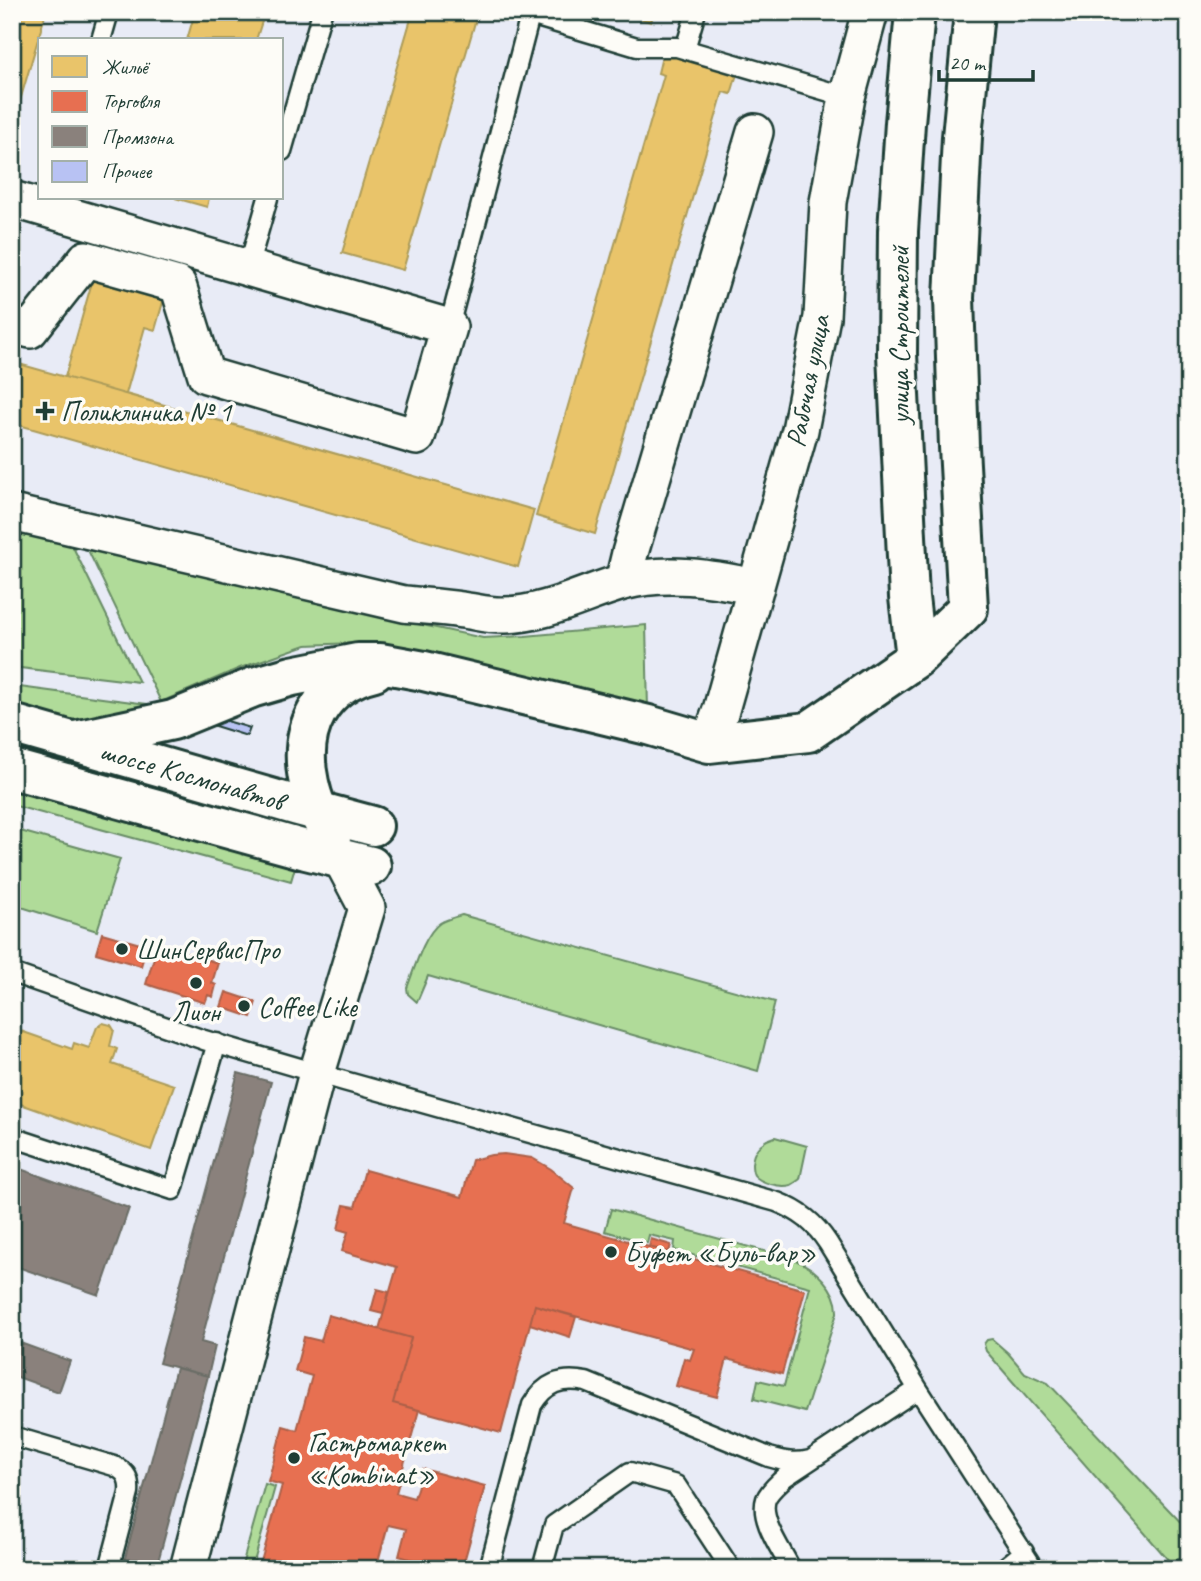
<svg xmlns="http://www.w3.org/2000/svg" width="1201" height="1581" font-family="Caveat,sans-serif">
<rect width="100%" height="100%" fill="#e8ebf6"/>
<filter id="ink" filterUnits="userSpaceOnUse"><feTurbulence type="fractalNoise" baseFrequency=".0143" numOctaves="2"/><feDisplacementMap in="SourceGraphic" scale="14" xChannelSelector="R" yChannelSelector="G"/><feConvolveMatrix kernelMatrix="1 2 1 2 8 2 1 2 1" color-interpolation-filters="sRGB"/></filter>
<g filter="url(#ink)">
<path fill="#b0db99" stroke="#688c66" stroke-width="2" d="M12 529 70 541 139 682 12 667Z
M85 544 158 560 301 599 483 638 525 636 646 625 648 709 525 677 478 663 412 650 353 643 306 645 240 668 161 702Z
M12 686 147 704 150 708 114 720 66 723 12 707Z
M12 787 296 864 291 881 12 805Z
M13 829 120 859 97 931 12 904Z
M462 915 775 1002 758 1071 428 976 417 1002 408 994 407 988C414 970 424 934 440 923 447 919 455 917 462 915Z
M775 1137 807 1146 800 1179C796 1182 795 1183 791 1185 781 1188 760 1183 754 1175 752 1171 752 1169 752 1164 753 1149 761 1141 775 1137Z
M611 1209 793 1259C814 1267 838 1289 837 1313L805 1412 754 1399 758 1380 784 1386 810 1287 674 1250 675 1241 649 1235 647 1243 605 1231Z
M992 1339 1008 1353 1025 1373 1048 1383 1189 1531V1556L1170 1562 986 1351 984 1344 987 1340Z
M265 1484 275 1487 252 1569H241Z"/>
<path fill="#e9c46a" stroke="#ac9c5a" stroke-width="2" d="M12 12H46L12 128Z
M195 12H265L256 40H187Z
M413 12H478L403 270 342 253Z
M617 12H654L651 22Z
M663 52 737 74 731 94 723 92 595 534 536 516 664 75 658 73Z
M175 198H209L207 207Z
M94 275 165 295 155 330 145 327 126 394 534 510 518 567 12 423V362L65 377Z
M12 362 534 510 518 567 12 423Z
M103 1023 111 1025 114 1030 110 1046 117 1049 112 1064 174 1085 151 1150 12 1101V1028L72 1049 74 1043 89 1048 97 1027Z"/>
<path fill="#e76f51" stroke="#ab6048" stroke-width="2" d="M102 933 147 946 141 966 96 953Z
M158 944 218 963 212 983 216 985 213 997 208 995 205 1003 146 984Z
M226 992 256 1002 251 1017 221 1007Z
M504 1154 532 1158 551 1169 574 1188 564 1223 649 1247 651 1239 671 1245 669 1252 805 1290 782 1374 727 1359 717 1397 676 1386 684 1358 690 1360 694 1349 535 1305 501 1433 393 1403 411 1338 379 1329 397 1267 342 1251 348 1232 338 1229 344 1205 355 1207 365 1170 462 1197 472 1160 491 1155Z
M651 1239 671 1245 669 1252 649 1247Z
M377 1289 389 1292 383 1314 371 1311Z
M535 1305 576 1317 570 1337 530 1324Z
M328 1315 411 1338 393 1403 419 1410 396 1493 414 1498 423 1469 485 1486 462 1569H446L399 1556 406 1529 388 1525 376 1569H259L282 1485 268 1481 283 1426 297 1430 312 1376 295 1371 302 1345 304 1337 321 1341Z"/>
<path fill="#8a817c" stroke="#6a6d66" stroke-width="2" d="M238 1073 271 1082 201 1342 215 1346 208 1376 159 1363Z
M12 1166 129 1208 99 1295 12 1265Z
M12 1340 70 1361 59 1392 12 1375Z
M176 1368 208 1376 156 1569H122Z"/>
<path fill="#b8c2f3" stroke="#1f3d34" stroke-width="2" d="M217 718 250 728 247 736 215 726Z"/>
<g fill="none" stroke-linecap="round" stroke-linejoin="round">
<defs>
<path id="lane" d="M530 15 637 47H677L847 97
M101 40 109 12
M685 49 696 12
M282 151 322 12
M248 268 268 198
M449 327 531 12
M12 973 204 1040 344 1081 777 1202C800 1211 815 1223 828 1243L918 1389 1034 1569
M12 1137 173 1190 217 1043
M12 1436 114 1466C127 1472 130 1479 129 1493L109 1569
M489 1569 532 1405C545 1383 561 1377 586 1382L769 1457C783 1461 795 1464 810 1460
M542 1569 554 1525 630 1472 676 1485 731 1569
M791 1569C782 1550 759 1520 766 1499 769 1491 778 1484 785 1477L918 1389
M1003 1569 1024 1552"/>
<path id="street" d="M12 199 449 327 417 437 206 375 178 285 86 259 30 330 12 325
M12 513 404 604C423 606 443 607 462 610 477 612 491 616 505 615 547 614 584 593 623 582 667 570 712 578 756 587
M623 582 630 553 755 132
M709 743 721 710 800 430 822 317 828 202 847 97 870 12
M188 1569 317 1073 367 908 341 859"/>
<path id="secondary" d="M915 12 905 123 898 231 897 354 909 597 916 658
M75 741 173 720 254 687 292 676 358 663H380L424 671 648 725 709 743 808 732 916 658 968 608 959 447 954 298 962 137 974 12
M331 838C322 820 313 803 309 783 297 730 320 684 374 671"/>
<path id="primary" d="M12 724 298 806 373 826
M12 769 306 850 371 866"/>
</defs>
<use href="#lane" stroke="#1f3d34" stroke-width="23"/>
<use href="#street" stroke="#1f3d34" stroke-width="40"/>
<use href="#secondary" stroke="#1f3d34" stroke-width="44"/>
<use href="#primary" stroke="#1f3d34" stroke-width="44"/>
<use href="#lane" stroke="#fdfcf7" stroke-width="18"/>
<use href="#street" stroke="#fdfcf7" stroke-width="35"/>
<use href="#secondary" stroke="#fdfcf7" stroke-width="38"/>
<use href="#primary" stroke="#fdfcf7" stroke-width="38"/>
</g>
</g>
<g fill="#1f3d34" stroke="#fdfcf7" stroke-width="2.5">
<path d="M41.5 400.5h7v7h7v7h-7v7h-7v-7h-7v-7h7z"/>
<circle cx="122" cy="949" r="7"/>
<circle cx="196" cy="983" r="7"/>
<circle cx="244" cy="1006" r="7"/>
<circle cx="611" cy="1252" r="7"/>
<circle cx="294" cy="1458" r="7"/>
</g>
<g text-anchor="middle" stroke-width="7" stroke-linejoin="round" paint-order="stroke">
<g font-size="28" fill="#1f3d34" stroke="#fdfcf7">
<text transform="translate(899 335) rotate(-90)" y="10">улица Строителей</text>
<text transform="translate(807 381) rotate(-79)" y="10">Рабочая улица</text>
<text transform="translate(192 775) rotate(16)" y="10">шоссе Космонавтов</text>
</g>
<g font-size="28" fill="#1f3d34" stroke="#fdfcf7" text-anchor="start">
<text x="61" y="421">Поликлиника № 1</text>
<text x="136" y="959">ШинСервисПро</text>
<text x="258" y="1016">Coffee Like</text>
<text x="196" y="1021" text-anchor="middle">Лион</text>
<text x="625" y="1262">Буфет «Буль-вар»</text>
<text x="308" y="1452">Гастромаркет<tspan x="308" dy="32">«Kombinat»</tspan></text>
</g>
</g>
<rect width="1201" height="1581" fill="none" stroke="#fdfcf7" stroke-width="42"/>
<rect x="21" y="21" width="1159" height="1539" fill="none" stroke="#1f3d34" stroke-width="2.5" filter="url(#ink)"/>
<rect x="38" y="38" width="245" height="161" fill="#fdfcf7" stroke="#a4b0a9" stroke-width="2"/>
<rect x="52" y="56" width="35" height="21" fill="#e9c46a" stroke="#a4b0a9" stroke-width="2"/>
<text x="102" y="74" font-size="21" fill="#1f3d34">Жильё</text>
<rect x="52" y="91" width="35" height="21" fill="#e76f51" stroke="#a4b0a9" stroke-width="2"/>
<text x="102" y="108" font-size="21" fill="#1f3d34">Торговля</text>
<rect x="52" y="126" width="35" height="21" fill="#8a817c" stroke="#a4b0a9" stroke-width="2"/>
<text x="102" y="144" font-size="21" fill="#1f3d34">Промзона</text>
<rect x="52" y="161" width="35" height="21" fill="#b8c2f3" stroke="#a4b0a9" stroke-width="2"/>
<text x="102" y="178" font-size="21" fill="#1f3d34">Прочее</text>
<path d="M939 70v10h94v-10" fill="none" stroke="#1f3d34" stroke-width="3.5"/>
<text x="949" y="70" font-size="21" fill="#1f3d34" stroke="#fdfcf7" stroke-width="5" paint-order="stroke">20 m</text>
</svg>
